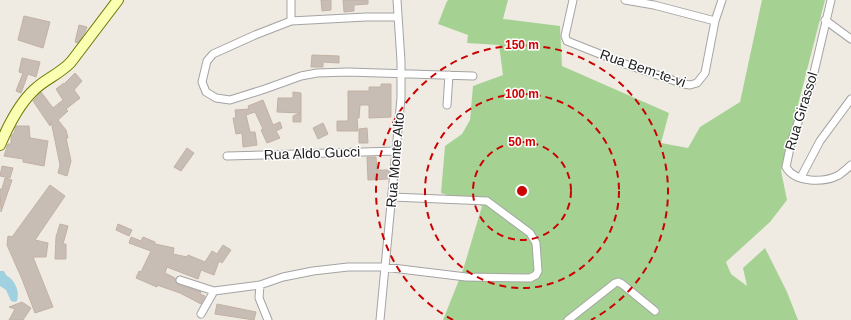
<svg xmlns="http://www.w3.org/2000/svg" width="851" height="320" font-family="Arial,sans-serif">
<rect width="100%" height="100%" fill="#efebe2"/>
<path fill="#a5d293" d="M449 0H508L503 19 560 26 562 66 669 113 661 143 688 148 700 127 740 102 762 0H825L781 171 787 200 770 222 726 262 731 274 747 286 743 268 765 248 787 292 798 320H443L463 270 482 206 441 193 445 146 462 134 470 120 473 86 503 75 499 45 467 43 468 35 438 24 447 1Z"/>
<path fill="#9fd1e1" d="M0 271H4L6 275C15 280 20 291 17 301L15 302 11 301 6 290 0 286Z"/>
<path fill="#c8bdb5" stroke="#c2b1a3" d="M321 0H331V10L322 11Z
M343 0H368V4L354 5V11L344 12Z
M24 16 50 22 43 48 18 40Z
M79 25 87 27 85 32 78 43 75 42Z
M312 55 339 56V63L323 62V67H311Z
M22 58 40 62 36 77 28 74 21 93 16 91 23 73 19 72Z
M75 73 82 81 74 90 80 98 66 109 68 111 58 120 66 130 68 138H66L71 161 67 176 58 173 60 165 51 121 50 126 33 101 41 92 53 108 63 100 56 89 64 83V84Z
M381 84H391V117L369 118V105H360L359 118H357L358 131H337V121H348V91H369V87H381Z
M293 92 301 93V122H293V116L300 113 277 112 278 98H293Z
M263 100 273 125 280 122 282 128 276 131 280 138 267 143 261 130 263 129 255 112 246 115 250 132H255L257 145 243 147 242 133 236 134 233 118H236L235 110 249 109 248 106Z
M323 123 328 134 318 139 313 128Z
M16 126H29L30 138 48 141 44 166 23 162V159L4 156 8 144H11V136L14 133Z
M367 128 368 143H359V129Z
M187 148 194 153 181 171 174 167Z
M367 157H376L377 170H389L388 179 368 180Z
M2 166 13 168 10 178 0 176Z
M5 178 12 180 1 212 0 189H2Z
M50 185 65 196 35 240 48 243 46 257H33L53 307 35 313 22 279 7 245 8 236 12 237Z
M60 224 68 226 63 244H66V259H55L56 237Z
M118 224 132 230 129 236 116 230Z
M131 237 141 241 143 237 155 242V244L174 248 173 254 187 257 188 255 205 262 212 251 217 254 223 245 231 250 222 263 219 261 214 275 201 270 198 279 167 267 165 273 175 278 177 284 201 292 200 294 205 296 201 304 180 293 157 285V287L136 278 139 271 141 272 151 251 129 243Z
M22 302 31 308 23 320H9L15 309 9 307Z
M217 304 256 312 254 320 215 314Z"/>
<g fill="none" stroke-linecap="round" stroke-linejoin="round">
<defs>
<path id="minor" d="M291 0V21
M573 0 565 36 567 41 625 64 684 84 690 85 697 83 705 73 715 21 722 0
M625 0 654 5 715 21
M831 0 812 81 791 143 786 167C795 183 824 183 839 175 843 172 847 169 851 165
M398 17H366L291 21 255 35 213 54 207 61 202 82 206 92 216 98 230 100 265 89 301 76 317 73 348 72 473 76
M825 20 851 39
M447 105 449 75
M227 156 396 151
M801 177 820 141 851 99
M180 280 214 291
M260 285 259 298 268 320
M201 314 214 291 260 285 283 277 313 271 348 267H384L466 277 530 278 536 275 538 271 536 243 530 233 487 201 392 197
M380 320 401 98V61L397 0
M568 320 615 283 618 282 622 284 655 311"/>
<path id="secondary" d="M0 145C8 126 18 105 34 90 45 79 60 74 71 62L118 0"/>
</defs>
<use href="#minor" stroke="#a4a4a4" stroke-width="9"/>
<use href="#secondary" stroke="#6a7900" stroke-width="12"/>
<use href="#minor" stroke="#fff" stroke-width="7"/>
<use href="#secondary" stroke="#faffb1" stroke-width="10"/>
</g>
<g fill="none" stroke="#cb0200" stroke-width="2" stroke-dasharray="7 5">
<circle cx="522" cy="191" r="49"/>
<circle cx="522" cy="191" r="97"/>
<path d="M453 320A146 146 0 1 1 591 320"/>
</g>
<g text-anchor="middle" stroke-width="3" stroke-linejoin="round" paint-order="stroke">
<g font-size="14" fill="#1d1d1d" stroke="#fff">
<text transform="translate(643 68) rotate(19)" y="5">Rua Bem-te-vi</text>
<text transform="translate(801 111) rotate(-73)" y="5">Rua Girassol</text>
<text transform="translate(312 153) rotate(-2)" y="5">Rua Aldo Gucci</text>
<text transform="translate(395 160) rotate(-85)" y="5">Rua Monte Alto</text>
</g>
</g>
<circle cx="522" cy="191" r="6" fill="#cb0200" stroke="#fff" stroke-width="2"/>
<g font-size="12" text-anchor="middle" font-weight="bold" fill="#cb0200" stroke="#fff" stroke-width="3" stroke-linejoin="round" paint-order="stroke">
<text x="522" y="49">150 m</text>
<text x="522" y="98">100 m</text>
<text x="522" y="146">50 m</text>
</g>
</svg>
